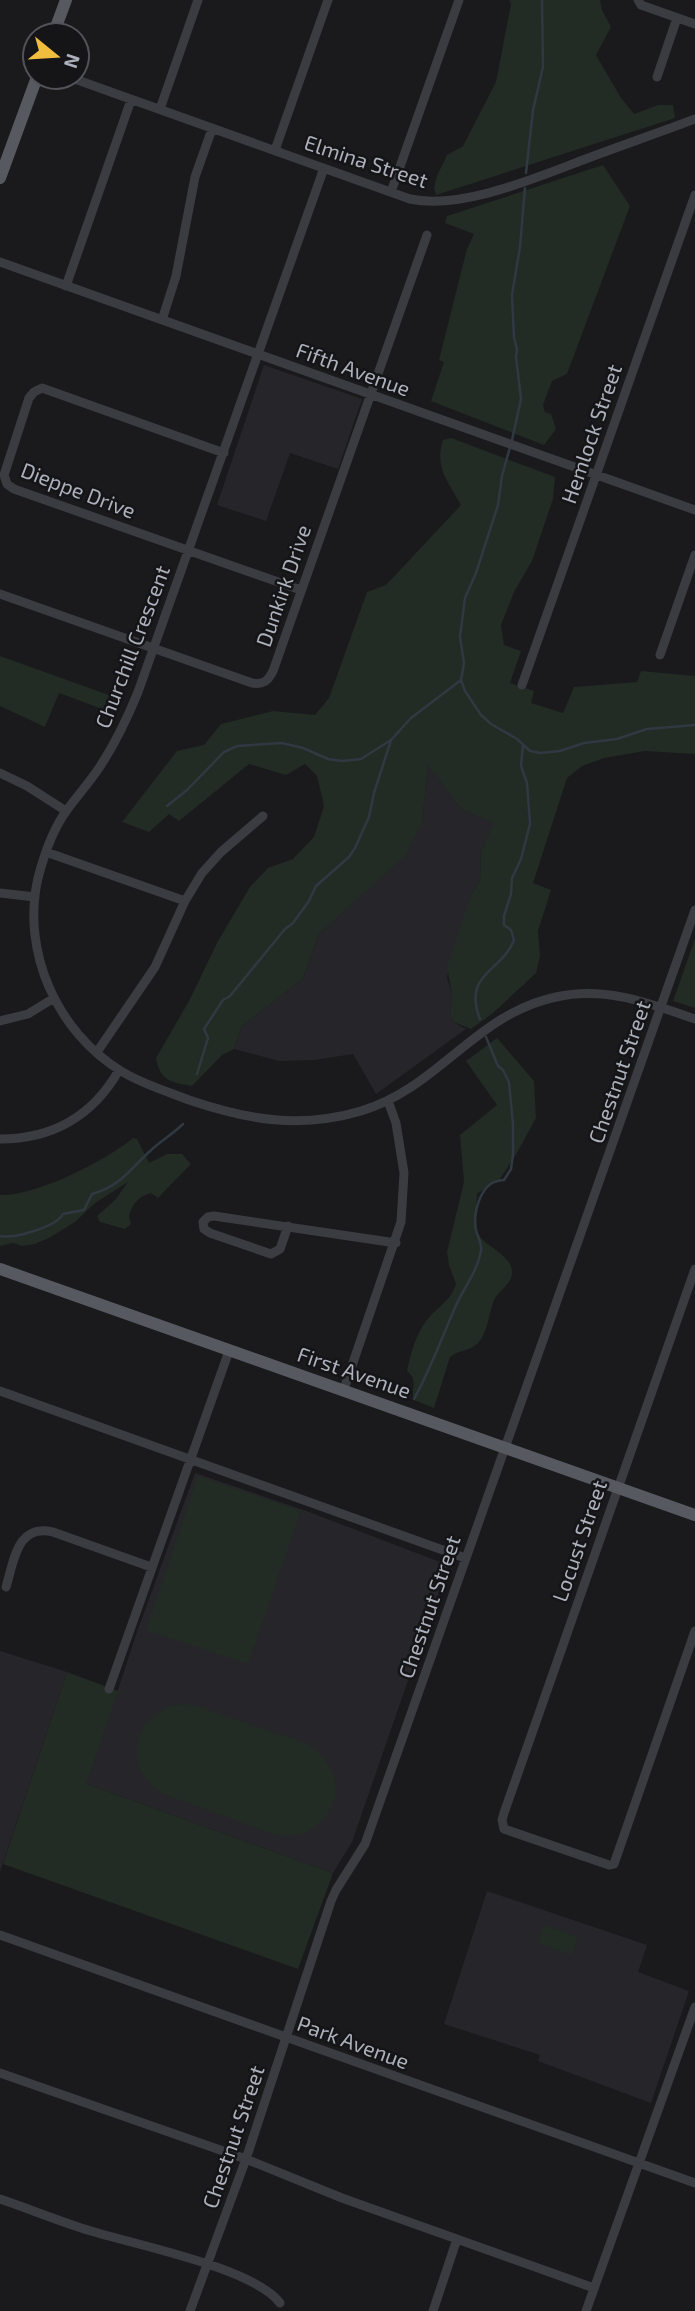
<svg xmlns="http://www.w3.org/2000/svg" width="695" height="2311" font-family="'Exo 2',sans-serif">
<rect width="100%" height="100%" fill="#1a1a1d"/>
<path fill="#26262a" d="M264 365 362 399 338 469 290 453 266 521 217 505Z
M428 764 462 810 495 823 481 850 480 880 471 895 447 977 452 995 450 1015 453 1022 466 1029 376 1094 353 1054 314 1060 279 1061 234 1049 242 1026 303 979 319 934 360 896 422 823Z
M195 1473 309 1512 448 1565 352 1842 333 1873 87 1784 136 1635Z
M0 1651 67 1672 0 1872Z
M487 1891 647 1945 638 1972 689 1991 651 2103 538 2061 540 2055 444 2024Z"/>
<path fill="#222b24" d="M509 0H600L602 10 611 27 596 55 621 98 634 114 658 105H673L675 118 436 195 434 188 437 176 447 155 463 146 496 82 511 4Z
M603 165 630 206 567 374 552 381 543 405 545 412 551 414 556 429 544 445 431 401 444 362 439 360 467 249 474 234 445 223 447 216Z
M451 438 555 477 553 499 532 561 514 592 501 625 504 645 521 651 510 683 534 691 531 703 563 713 574 687 637 682 641 671 695 676V754L645 751 604 758 582 766 567 778 533 883 551 890 538 931 540 956 536 973 493 1013 471 1029 453 1022 450 1015 452 995 447 967 471 895 480 880 481 850 494 823 462 810 428 765 422 823 405 856 319 934 303 979 242 1026 234 1049 222 1055 192 1086C171 1082 160 1081 156 1058L189 1001 218 941 250 887 268 868 293 859 314 837 324 806 317 776 305 764 286 775 249 764 179 821 169 814 149 832 122 822 177 751 204 745 221 724 273 711 315 715 329 698 367 592 386 585 461 505C448 482 434 466 443 440Z
M0 656 120 699 113 713 59 693 45 727 0 706Z
M695 939V1008L673 1001Z
M497 1038 534 1081 536 1118 518 1151 500 1179 477 1194C477 1206 473 1227 480 1237 489 1248 512 1256 512 1272 513 1285 496 1291 493 1303 489 1314 487 1334 478 1343 471 1351 458 1350 450 1357L434 1408 414 1400C410 1388 419 1381 407 1371 411 1352 417 1329 432 1314 443 1303 451 1299 456 1284L449 1265 447 1252 464 1182 460 1135 497 1105 466 1061Z
M133 1138 137 1139 149 1163 167 1154H182L191 1164 158 1198 151 1193C138 1197 133 1203 129 1216L131 1224 125 1229 100 1222 97 1216 115 1200 128 1182 95 1203 75 1222 49 1238 35 1244 22 1246 13 1243 0 1246V1195C37 1196 105 1161 133 1138Z
M198 1476 301 1511 248 1664 146 1630Z
M67 1672 118 1691 87 1784 333 1873 298 1969 3 1864Z
M185 1704 193 1705 309 1744C326 1758 338 1772 335 1795 331 1819 309 1837 285 1836 271 1835 256 1827 243 1823 216 1813 188 1803 161 1793 119 1766 135 1707 185 1704Z
M544 1925 578 1937 572 1955 538 1943Z"/>
<g fill="none" stroke-linecap="round" stroke-linejoin="round">
<path stroke="#303941" stroke-width="2.5" d="M526 173 533 110 543 67 542 0
M512 440 521 399 516 357 517 349 514 338 512 295 520 247 525 188
M510 447 502 476 498 505 476 573 465 598 460 637 464 663 461 680 465 691 481 715 491 724 517 739 530 751 540 753 560 751 584 743 617 739 647 729 695 725
M167 806 187 790 224 752 237 746 282 743 303 748 328 759 342 761 361 759 391 740 411 718 461 680
M480 1019C462 973 502 972 514 940L511 930 504 925V916L511 894 512 878 521 859 530 824 527 783 521 766 523 745
M197 1074 208 1038 204 1029 223 1000 230 996 285 929 293 923 309 901 316 886 349 857 355 848 369 817 374 793 391 740
M0 1236C14 1239 56 1227 63 1214L84 1210 92 1194C120 1186 129 1171 149 1152 159 1142 173 1134 183 1124
M414 1399C430 1370 441 1340 454 1310 462 1290 477 1273 481 1251 482 1243 478 1238 476 1230 474 1220 476 1208 480 1198 486 1186 491 1181 504 1180L511 1169 513 1155V1124L509 1082 503 1070 498 1066 486 1037"/>
<path stroke="#3b3c42" stroke-width="9" d="M638 0 641 5 695 24
M69 77 410 199C461 210 535 178 583 160 620 146 658 133 695 119
M657 77 677 18
M160 109 198 0
M275 150 328 0
M324 168 138 692C127 719 115 744 99 768 89 783 77 796 67 810 52 830 44 855 38 878 21 951 57 1032 121 1071 142 1084 166 1091 189 1100 248 1120 300 1129 361 1111 439 1088 475 1014 556 997 605 986 649 1003 695 1019
M391 192 459 0
M0 262 695 510
M66 286 131 100
M162 320 176 276 195 177 212 129
M224 453 42 388 34 392 29 398 4 475 7 484 14 489 301 590
M0 594 252 683C263 685 268 681 273 671L427 235
M660 655 695 555
M522 685 695 195
M0 773 27 786 66 811
M46 852 185 901
M0 893 35 897
M0 1021 28 1014 54 998
M97 1052 155 967 185 901 202 873 221 852 263 816
M0 1139C52 1139 93 1116 119 1070
M288 1226 280 1249 271 1254 210 1233 204 1229 203 1222 208 1217 214 1216 396 1243
M695 1269 504 1813 502 1820 504 1829 609 1865 614 1864 695 1631
M344 1389 401 1222 404 1173 396 1123 388 1101
M0 1391 465 1558
M6 1587C14 1561 17 1523 53 1532L151 1567
M109 1689 229 1351
M0 1935 695 2183
M0 2073 246 2159 342 2198 594 2288
M0 2199C30 2209 61 2222 91 2231 136 2245 254 2268 280 2303
M190 2311 246 2159 331 1901 336 1890 365 1844 695 910
M433 2311 457 2239
M586 2311 695 2007"/>
<path stroke="#575960" stroke-width="12" d="M53 35 66 0
M0 178 37 77
M0 1269 695 1515"/>
</g>
<g text-anchor="middle" stroke-width="5" stroke-linejoin="round" paint-order="stroke">
<g font-size="21" fill="#adb1bc" stroke="#151518">
<text transform="translate(366 162) rotate(18)" y="7">Elmina Street</text>
<text transform="translate(353 370) rotate(20)" y="7">Fifth Avenue</text>
<text transform="translate(592 434) rotate(-71)" y="7">Hemlock Street</text>
<text transform="translate(78 491) rotate(21)" y="7">Dieppe Drive</text>
<text transform="translate(284 586) rotate(-71)" y="7">Dunkirk Drive</text>
<text transform="translate(133 647) rotate(-69)" y="7">Churchill Crescent</text>
<text transform="translate(620 1072) rotate(-71)" y="7">Chestnut Street</text>
<text transform="translate(354 1373) rotate(19)" y="7">First Avenue</text>
<text transform="translate(580 1541) rotate(-71)" y="7">Locust Street</text>
<text transform="translate(430 1607) rotate(-71)" y="7">Chestnut Street</text>
<text transform="translate(353 2043) rotate(20)" y="7">Park Avenue</text>
<text transform="translate(234 2137) rotate(-71)" y="7">Chestnut Street</text>
</g>
</g>
<g transform="translate(56 56) rotate(108)"><circle r="33" fill="#151518" stroke="#52535a" stroke-width="2"/>
<path d="M0-5L12 26L0 18L-12 26Z" fill="#f0bd3f"/>
<text y="-10" font-size="19" font-weight="bold" text-anchor="middle" fill="#adb1bc">N</text>
</g>
</svg>
